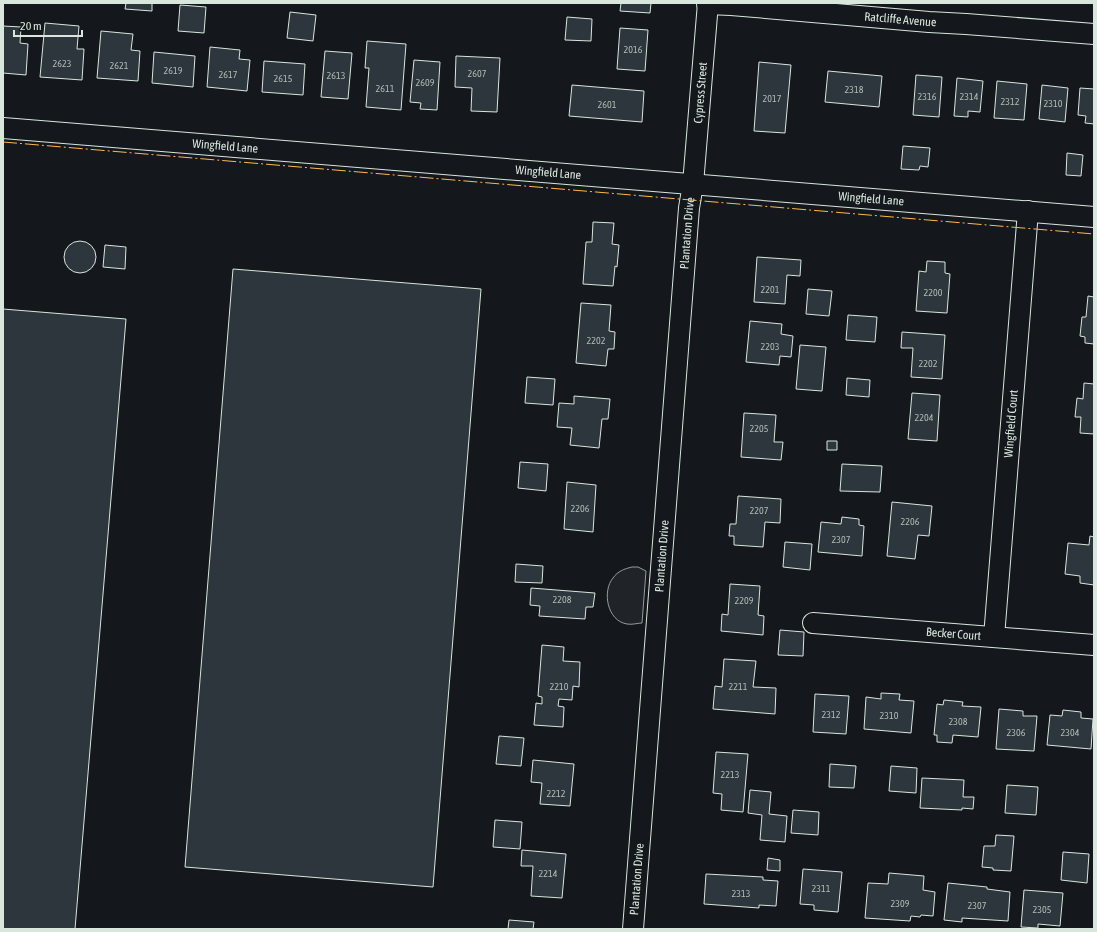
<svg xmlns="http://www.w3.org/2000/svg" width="1097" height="932" font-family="'Asap Condensed',sans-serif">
<rect width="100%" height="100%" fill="#14181c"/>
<path fill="#202428" stroke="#939e99" d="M632 567H638L646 571 642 623C638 623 632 625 627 624 607 621 602 591 613 578 618 571 624 569 632 567Z"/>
<path fill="#2c363c" stroke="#d8e6dc" d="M126 3H152V11L125 9Z
M621 3H651L650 13 620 11Z
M180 5 206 7 204 33 178 31Z
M290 12 316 15 313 41 287 38Z
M567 17 592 19 591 41 565 40Z
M45 23 79 26 77 49H84L82 80 40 77Z
M3 26 21 27 20 43 28 44 26 75 3 73Z
M620 28 648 30 645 71 617 69Z
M101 31 133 34 131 50 140 51 138 81 97 78Z
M367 41 406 44 401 110 366 107 369 68H365Z
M210 47 240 50 239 59 250 60 247 91 207 87Z
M325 51 352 53 348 99 321 97Z
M154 52 195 56 193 87 152 83Z
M456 56 500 58 497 112 471 111 472 88 455 87Z
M414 60 440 62 437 110 420 109 421 103 410 102Z
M264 61 305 64 303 95 262 92Z
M759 62 791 65 785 133 754 131Z
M828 71 882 76 879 107 825 102Z
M916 75 942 77 939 117 913 115Z
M957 78 983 81 980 112 968 111V117L954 116Z
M997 81 1027 84 1024 120 994 118Z
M572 85 644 91 642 122 569 116Z
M1042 85 1068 88 1065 122 1039 119Z
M1080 88 1094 89V124L1085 123 1086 116 1078 115Z
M903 146 930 148 928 167 920 166 919 170 901 169Z
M1067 153 1083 155 1081 176 1066 175Z
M593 222 614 223 612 244 619 245 617 267 615 266 613 286 583 284 586 242H592Z
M64 257a16 16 0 1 1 32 0a16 16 0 1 1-32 0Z
M105 245 126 247 125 269 103 267Z
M757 257 801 260 800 276 787 275 785 304 754 302Z
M927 261 945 262V273L950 274 947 313 916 311 919 271 926 272Z
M233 269 481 289 433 887 185 867Z
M808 289 832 291 829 316 806 314Z
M1088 296 1094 297V344L1085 343V337L1080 336 1082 317H1086Z
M581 303 611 305 609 331 615 332 614 349H608L606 366 576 363Z
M3 309 126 319 75 929H3Z
M848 315 877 317 875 342 846 340Z
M750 321 782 324 781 334 793 336 791 357 780 356 779 365 746 362Z
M902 332 945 335 942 379 911 377 913 348H901Z
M800 345 826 347 822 391 796 389Z
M527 377 555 379 553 405 525 403Z
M847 378 870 380 869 397 846 395Z
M1084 383 1094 384V434L1080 433 1081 417H1075L1077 398 1083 399Z
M912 393 940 395 937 441 908 439Z
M574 396 610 399 608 419H602L599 448 570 445 572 428 557 427 559 403 574 404Z
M744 413 776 415 774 442H783L781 460 741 457Z
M827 441H837V450H827Z
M520 462 548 464 546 491 518 488Z
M842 464 882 466 880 492 840 491Z
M567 482 596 485 593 532 564 529Z
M738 496 781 499 780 523 765 522 763 547 734 545V536H729L730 524H736Z
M892 502 932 506 929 536 918 535 915 559 887 556Z
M842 517 859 519V525L864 526 862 556 818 552 821 522 841 524Z
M1090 536 1094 537V585L1080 583V576L1065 574 1068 543 1089 545Z
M785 542 812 544 810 570 783 567Z
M516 564 543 566 542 583 515 582Z
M730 584 760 586 758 615 764 616 763 635 721 631 722 614 728 615Z
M531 588 595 593 593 607H586L585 619 539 616 540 606 530 605Z
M780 630 804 632 803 656 778 655Z
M542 645 564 647 563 661 580 662 579 687 573 686 572 700 559 699 558 706 564 707 563 727 534 725 536 703 542 704V697L538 696Z
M724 659 756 661 753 687 776 688 775 714 713 709 715 686 722 687Z
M881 693 900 694 899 700 914 701 911 733 864 729 866 697 881 699Z
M815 694 849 696 846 734 813 732Z
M944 700 963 702 962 706 981 707 978 737 953 735 952 743 937 742V735H934L937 704 943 705Z
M999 709 1023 711V716H1037L1034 751 996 749Z
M1063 710 1081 712V718L1093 719 1091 749 1047 745 1050 715 1062 716Z
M499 736 524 738 521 766 496 764Z
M716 752 748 754 743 812 721 810 722 794 713 793Z
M533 760 574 764 570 806 540 804 542 783 531 782Z
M830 764 856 766 854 788 829 787Z
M891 766 917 768 916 793 889 791Z
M922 778 964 780 963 797H974L973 809 962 808V810L920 808Z
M1007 785 1038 787 1036 815 1005 813Z
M750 790 771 792 769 814 787 816 785 842 760 840 762 815 748 813Z
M793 810 819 812 818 835 791 833Z
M495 820 522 822 520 849 493 847Z
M996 835 1014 836 1011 871 993 870V868L982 867 984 846H995Z
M522 850 566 854 562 898 531 896 533 866H521Z
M1063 852 1089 854 1087 883 1061 880Z
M768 858 780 860V871L767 870Z
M803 869 842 872 838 912 814 910V905L800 904Z
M889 873 924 876 923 890 935 892 933 916 921 915 920 917 911 916 910 921 865 918 868 883 888 884Z
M706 874 763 877V880L778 881 776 906 759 905V908L704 904Z
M948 883 987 887V889L1010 892 1008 921 962 918V922L944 920Z
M1024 890 1063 893 1060 926 1038 924V928L1021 927Z
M509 920 534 922 533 929H508Z"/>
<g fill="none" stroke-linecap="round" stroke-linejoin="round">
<defs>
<g id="minor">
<path id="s1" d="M707 4 731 5 929 22 966 24 1094 34"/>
<path id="s2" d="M3 128 1094 217"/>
<path id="s3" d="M813 623 1094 645"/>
<path id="s4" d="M994 637 1028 211"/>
<path id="s5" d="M633 929 689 208 693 184 708 3"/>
</g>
</defs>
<use href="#minor" stroke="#d8e6dc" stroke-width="22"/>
<use href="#minor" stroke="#14181c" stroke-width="20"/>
<path stroke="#ffb74d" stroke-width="1" stroke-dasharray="14 3 2 3" stroke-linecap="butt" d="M3 142 1094 234"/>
</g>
<g text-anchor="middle" stroke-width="3" stroke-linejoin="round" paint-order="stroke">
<g font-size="10" fill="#adbab4">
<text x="633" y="53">2016</text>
<text x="62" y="67">2623</text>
<text x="119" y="69">2621</text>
<text x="173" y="74">2619</text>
<text x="477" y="77">2607</text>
<text x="228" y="78">2617</text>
<text x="336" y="79">2613</text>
<text x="283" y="82">2615</text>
<text x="425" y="86">2609</text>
<text x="385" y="92">2611</text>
<text x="854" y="93">2318</text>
<text x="927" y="100">2316</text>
<text x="969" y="100">2314</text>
<text x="772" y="102">2017</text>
<text x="1010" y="105">2312</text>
<text x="1053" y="107">2310</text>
<text x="607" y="108">2601</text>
<text x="770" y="293">2201</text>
<text x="933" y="296">2200</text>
<text x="596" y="344">2202</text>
<text x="770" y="350">2203</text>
<text x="928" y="367">2202</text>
<text x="924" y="421">2204</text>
<text x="759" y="432">2205</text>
<text x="580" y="512">2206</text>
<text x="759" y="514">2207</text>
<text x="910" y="525">2206</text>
<text x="841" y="543">2307</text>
<text x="562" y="603">2208</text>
<text x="744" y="604">2209</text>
<text x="559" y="690">2210</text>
<text x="738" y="690">2211</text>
<text x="831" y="718">2312</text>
<text x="889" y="719">2310</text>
<text x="958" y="725">2308</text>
<text x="1016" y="736">2306</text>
<text x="1070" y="736">2304</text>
<text x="730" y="778">2213</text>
<text x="556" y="797">2212</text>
<text x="548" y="877">2214</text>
<text x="821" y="892">2311</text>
<text x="741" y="897">2313</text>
<text x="900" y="907">2309</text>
<text x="977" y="909">2307</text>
<text x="1042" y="913">2305</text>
</g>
<g font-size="12" fill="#d8e6dc" stroke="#14181c">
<text dy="4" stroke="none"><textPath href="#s1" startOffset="194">Ratcliffe Avenue</textPath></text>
<text dy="4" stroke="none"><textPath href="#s5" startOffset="839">Cypress Street</textPath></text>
<text dy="4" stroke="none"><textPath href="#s2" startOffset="223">Wingfield Lane</textPath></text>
<text dy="4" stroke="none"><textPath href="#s2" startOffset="547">Wingfield Lane</textPath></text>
<text dy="4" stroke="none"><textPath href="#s2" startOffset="871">Wingfield Lane</textPath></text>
<text dy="4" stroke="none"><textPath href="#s5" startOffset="698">Plantation Drive</textPath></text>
<text dy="4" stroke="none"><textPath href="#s4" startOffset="214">Wingfield Court</textPath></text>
<text dy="4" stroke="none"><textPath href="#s5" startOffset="374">Plantation Drive</textPath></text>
<text dy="4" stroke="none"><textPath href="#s3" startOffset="141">Becker Court</textPath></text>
<text dy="4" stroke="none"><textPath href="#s5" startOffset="50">Plantation Drive</textPath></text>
</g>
</g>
<rect width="1097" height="932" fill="none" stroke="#d8e6dc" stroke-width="8"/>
<path d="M14 30v6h68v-6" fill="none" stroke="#d8e6dc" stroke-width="2"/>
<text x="20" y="30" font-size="12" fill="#d8e6dc" stroke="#14181c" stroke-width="3" paint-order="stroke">20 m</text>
</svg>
